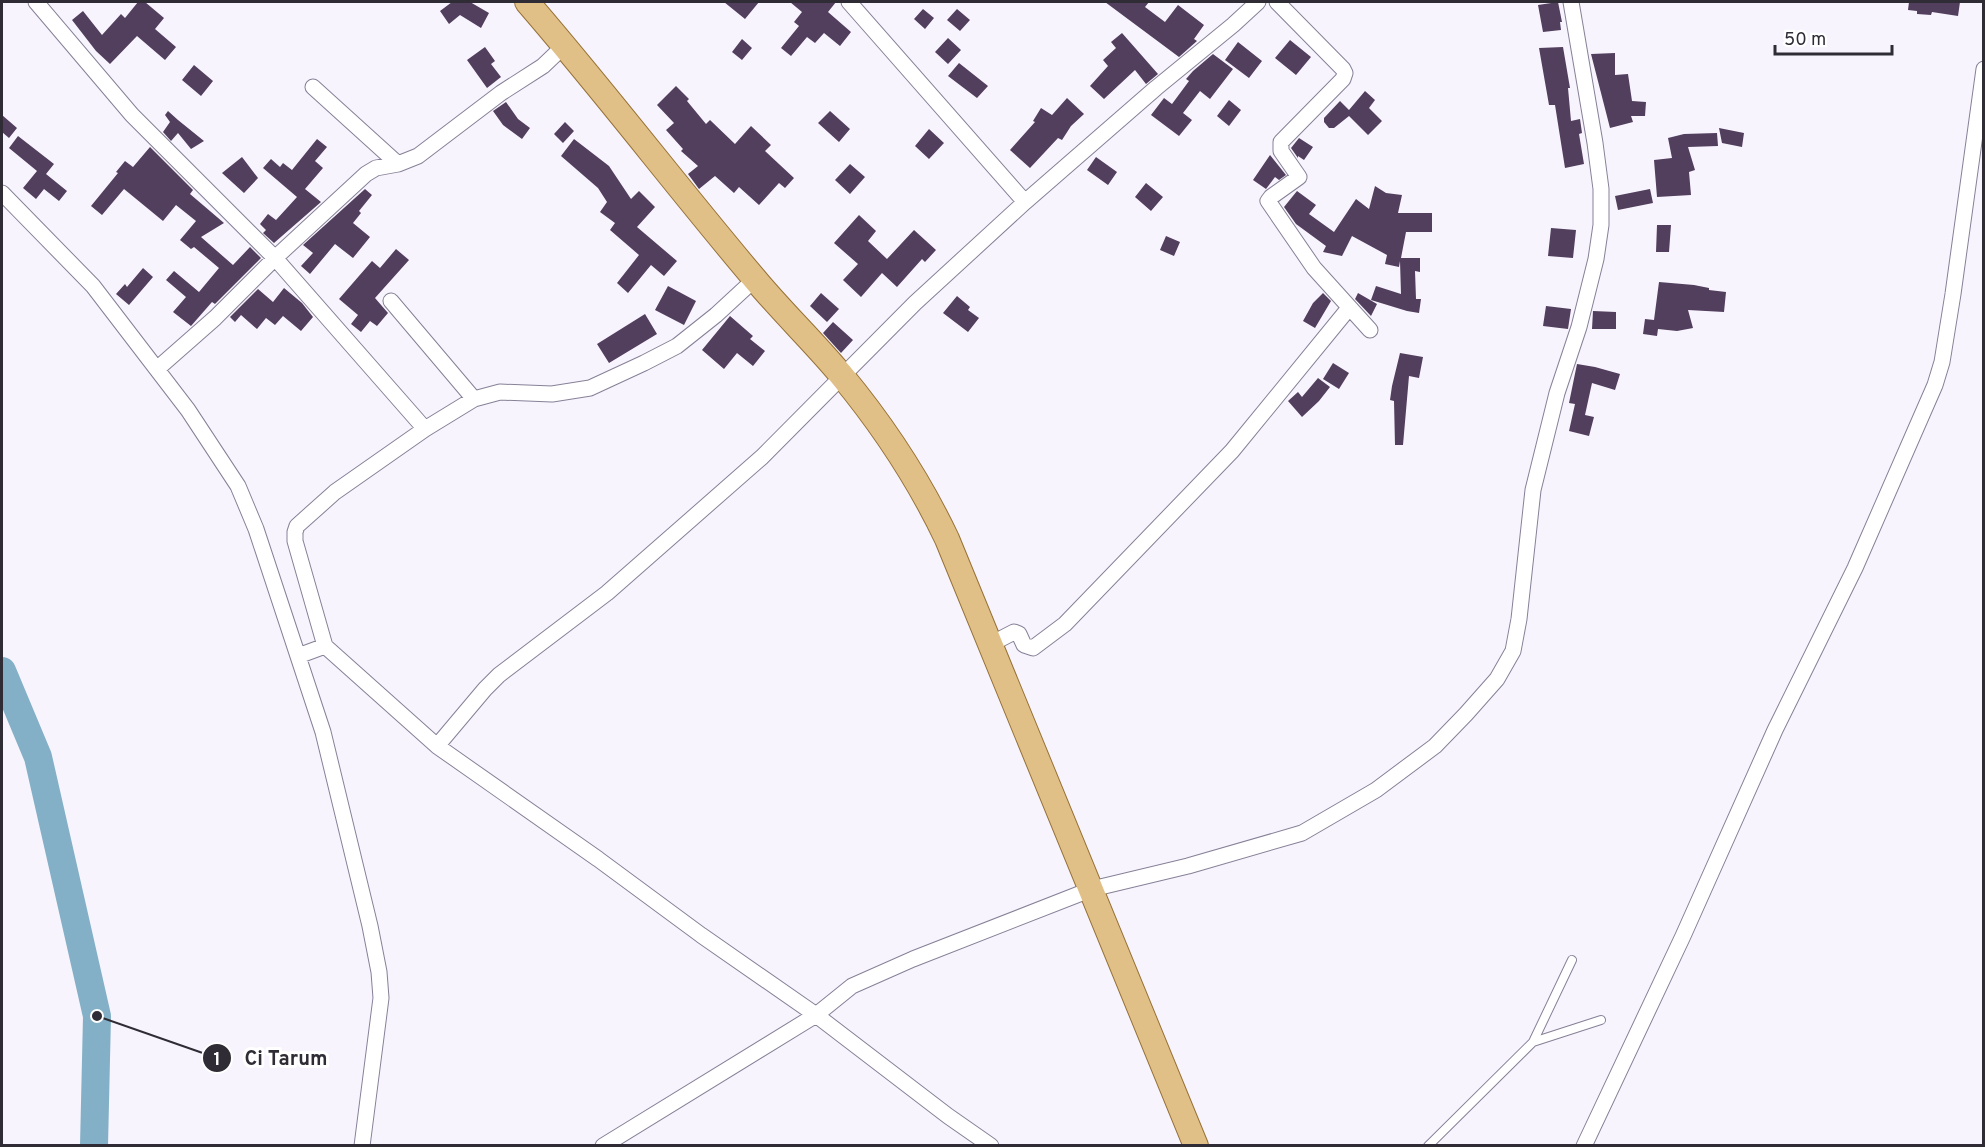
<svg xmlns="http://www.w3.org/2000/svg" width="1985" height="1147" font-family="Overpass,sans-serif">
<rect width="100%" height="100%" fill="#f7f4fe"/>
<g fill="none" stroke-linecap="round" stroke-linejoin="round">
<path stroke="#83b0c6" stroke-width="28" d="M2 671 38 757 97 1016 94 1146"/>
</g>
<path fill="#523e5d" d="M138 2H145L164 18 155 29 176 47 165 60 137 36 110 64 96 51 72 20 83 11 102 35 121 14 125 18Z
M452 2H470L489 13 481 28 460 15 449 24 440 11Z
M724 2H759L745 19Z
M790 2H836L828 12 851 32 840 46 824 33 815 43 807 37 791 56 781 48 799 26 794 22 802 12Z
M1105 2H1149L1145 7 1165 22 1178 5 1204 25 1194 39 1197 41 1179 57Z
M1558 2 1562 22H1560L1561 30 1543 32 1538 5Z
M1909 2H1960L1958 16 1932 12 1931 15 1917 14V11L1908 10Z
M923 9 934 18 925 29 914 19Z
M957 9 970 20 960 31 947 20Z
M1122 33 1158 74 1146 84 1135 70 1104 99 1090 86 1108 66 1103 60 1116 48 1111 42Z
M948 38 961 50 948 64 935 52Z
M742 39 752 48 742 60 732 52Z
M1290 40 1311 57 1296 75 1275 58Z
M1238 42 1262 61 1249 78 1225 60Z
M485 47 495 61 491 64 501 77 487 88 467 60Z
M1563 47 1570 88H1568L1571 121 1580 119 1582 133 1579 134 1584 164 1565 168 1555 105H1549L1539 48Z
M1615 53V75L1628 74 1632 101 1646 102 1645 116H1631L1633 122 1610 128 1591 54Z
M1213 54 1233 69 1210 99 1200 91 1183 113 1192 120 1179 136 1151 115 1164 98 1172 104 1189 81 1186 79 1193 71Z
M959 63 988 86 977 98 948 76Z
M194 65 213 81 201 96 182 80Z
M676 86 689 99 687 101 706 124 710 120 735 144 751 126 771 145 765 151 794 178 785 188 779 183 759 205 739 187 734 193 715 176 699 189 688 174 698 166 681 151 683 149 666 130 674 123 657 105Z
M1365 91 1375 100 1369 108 1382 121 1368 135 1349 116 1334 128H1329L1324 122V118L1340 101 1349 110Z
M1067 98 1084 114 1071 126 1062 140 1058 138 1030 168 1010 150 1035 122 1033 121 1041 108 1052 115Z
M1229 100 1241 110 1229 126 1217 116Z
M506 102 518 119 530 128 522 139 503 125 493 111Z
M168 111 178 120 204 141 191 149 178 133 171 141 163 132 170 122 165 115Z
M830 111 850 129 839 142 818 123Z
M2 115 17 128 9 138 2 132Z
M565 122 574 131 563 143 554 134Z
M1719 128 1744 133 1742 147 1722 143Z
M929 129 944 143 929 159 915 146Z
M1717 133 1718 146 1688 147 1695 170 1689 172 1691 195 1657 197 1654 160 1672 158 1668 138 1684 134Z
M18 136 54 164 46 174 67 191 59 201 44 189 36 199 23 188 37 171 9 148Z
M1299 138 1313 147 1304 160 1298 156V158L1291 148Z
M317 139 327 147 315 161 323 168 305 189 321 202 274 243 263 233 266 230 260 224 268 214 276 220 297 197 263 168 271 159 280 167 283 163 292 170Z
M574 139 609 166 631 199 639 191 655 207 637 227 677 261 664 276 651 265 628 293 617 283 639 255 610 230 615 223 600 212 607 202 598 188 561 156Z
M150 147 193 190 190 194 224 223 201 237 233 265 250 247 261 258 215 304 212 302 191 326 173 312 186 297 166 280 174 271 199 292 219 268 194 247 191 249 180 240 196 221 176 205 163 221 124 189 102 215 91 206 118 173 116 172 125 161 133 167Z
M1270 155 1286 175 1279 180 1275 177 1266 189 1253 180Z
M242 157 258 178 244 193 222 173Z
M1096 157 1117 172 1108 185 1087 170Z
M850 164 865 177 850 194 835 180Z
M1146 183 1163 197 1151 211 1135 197Z
M1375 186 1386 193 1402 195 1398 213H1432V232H1406L1401 258H1420V272L1415 271 1416 299H1421L1419 313 1407 311 1371 300 1376 286 1401 294 1400 261 1399 267 1385 264 1387 255 1352 236 1342 256 1323 252 1326 246 1296 224 1284 207 1297 191 1316 205 1309 214 1334 232 1356 199 1369 209Z
M365 189 372 195 359 211 361 213 353 223 370 237 353 258 335 244 310 274 301 266 313 253 303 245Z
M1650 189 1653 203 1618 210 1615 196Z
M859 215 876 231 868 241 887 259 914 230 936 250 925 262 922 259 897 287 882 273 861 297 843 280 858 264 834 243Z
M1657 225H1671L1669 252H1656Z
M1551 228 1576 230 1573 258 1548 256Z
M1166 236 1180 242 1174 256 1160 250Z
M396 249 409 260 375 298 388 313 377 326 370 321 361 332 351 324 358 315 339 299 372 261 380 268Z
M143 268 153 277 129 305 116 294 125 284 127 287Z
M1659 282 1694 285 1709 288V290L1726 292 1724 312 1688 310 1693 328 1677 331 1658 329 1657 336 1643 334 1645 319 1654 320Z
M668 286 696 301 684 325 655 310Z
M284 288 302 303 313 317 301 331 283 316 275 325 266 318 257 329 241 315 235 322 230 317 258 289 273 302Z
M821 293 839 309 827 322 810 306Z
M1323 293 1331 301 1315 328 1303 321 1313 303Z
M1358 293 1377 304 1371 316 1355 299Z
M957 296 970 307 968 310 979 318 968 332 943 313Z
M1546 306 1571 309 1568 329 1543 326Z
M1593 311 1616 312V329H1592Z
M645 314 657 334 609 363 597 344Z
M730 316 753 336 750 339 765 351 753 366 737 353 724 369 702 350Z
M833 322 853 340 841 353 823 333Z
M1400 353 1423 357 1419 378 1409 376 1403 445H1395L1394 401 1390 400 1392 386Z
M1333 363 1349 373 1339 389 1323 379Z
M1577 364 1595 367 1620 374 1615 390 1592 383 1585 415 1594 417 1589 436 1569 431 1575 404 1569 403Z
M1318 378 1330 387 1319 401 1302 417 1288 401 1298 392 1302 397Z"/>
<g fill="none" stroke-linecap="round" stroke-linejoin="round">
<defs>
<path id="lane" d="M1533 1042 1601 1020
M1428 1146 1533 1042 1572 960"/>
<path id="street" d="M36 2 132 115 275 258 425 429
M849 2 1025 202
M1277 2 1343 69 1345 73 1343 79 1281 142V151L1299 177 1271 197 1268 201 1314 268 1370 330
M313 87 398 164
M2 193 93 286 188 410 238 486 256 529 323 732 370 926 379 972 381 998 362 1146
M391 301 474 399
M157 369 215 318 275 258 366 174 376 168 398 164 418 156 501 93 543 66 565 45
M989 645 1014 632 1019 634 1024 645 1033 648 1065 624 1232 451 1349 308
M325 646 295 541V532L297 526 335 492 425 429 474 399 500 392 552 394 590 388 644 363 677 346 716 315 755 279
M298 656 325 646 437 746 598 859 701 935 816 1015 948 1116 991 1146
M437 746 485 689 499 675 607 593 762 457 915 303 1025 202 1156 88 1233 25 1258 2
M603 1146 816 1015 852 986 913 959 1092 889 1188 866 1302 833 1376 790 1435 746 1466 714 1497 679 1513 651 1519 619 1533 490 1557 393 1579 327 1596 259 1601 225V189L1595 143 1571 2
M1584 1146 1683 936 1775 730 1855 568 1935 385 1942 362 1953 294 1984 69"/>
<path id="primary" d="M527 2C605 92 677 187 754 278 782 312 814 342 842 376 885 428 918 478 947 539L1196 1146"/>
</defs>
<use href="#lane" stroke="#878197" stroke-width="10"/>
<use href="#street" stroke="#878197" stroke-width="17"/>
<use href="#primary" stroke="#967136" stroke-width="26"/>
<use href="#lane" stroke="#fff" stroke-width="8"/>
<use href="#street" stroke="#fff" stroke-width="15"/>
<use href="#primary" stroke="#e1c087" stroke-width="24"/>
</g>
<path fill="none" stroke="#2f2c35" stroke-width="2" d="M97 1016L217 1058"/>
<g fill="#2f2c35" stroke="#fff" stroke-width="2">
<circle cx="97" cy="1016" r="6"/>
<circle cx="217" cy="1058" r="15"/>
</g>
<g font-size="18" text-anchor="middle" font-weight="bold" fill="#fff">
<text x="217" y="1065">1</text>
</g>
<g font-size="20" text-anchor="middle" font-weight="bold" fill="#2f2c35" stroke="#fff" stroke-width="6" stroke-linejoin="round" paint-order="stroke">
<text x="286" y="1065">Ci Tarum</text>
</g>
<rect width="1985" height="1147" fill="none" stroke="#2f2c35" stroke-width="6"/>
<path d="M1775 45v9h117v-9" fill="none" stroke="#2f2c35" stroke-width="3"/>
<text x="1784" y="45" font-size="18" fill="#2f2c35" stroke="#ffffff" stroke-width="4.5" paint-order="stroke">50 m</text>
</svg>
